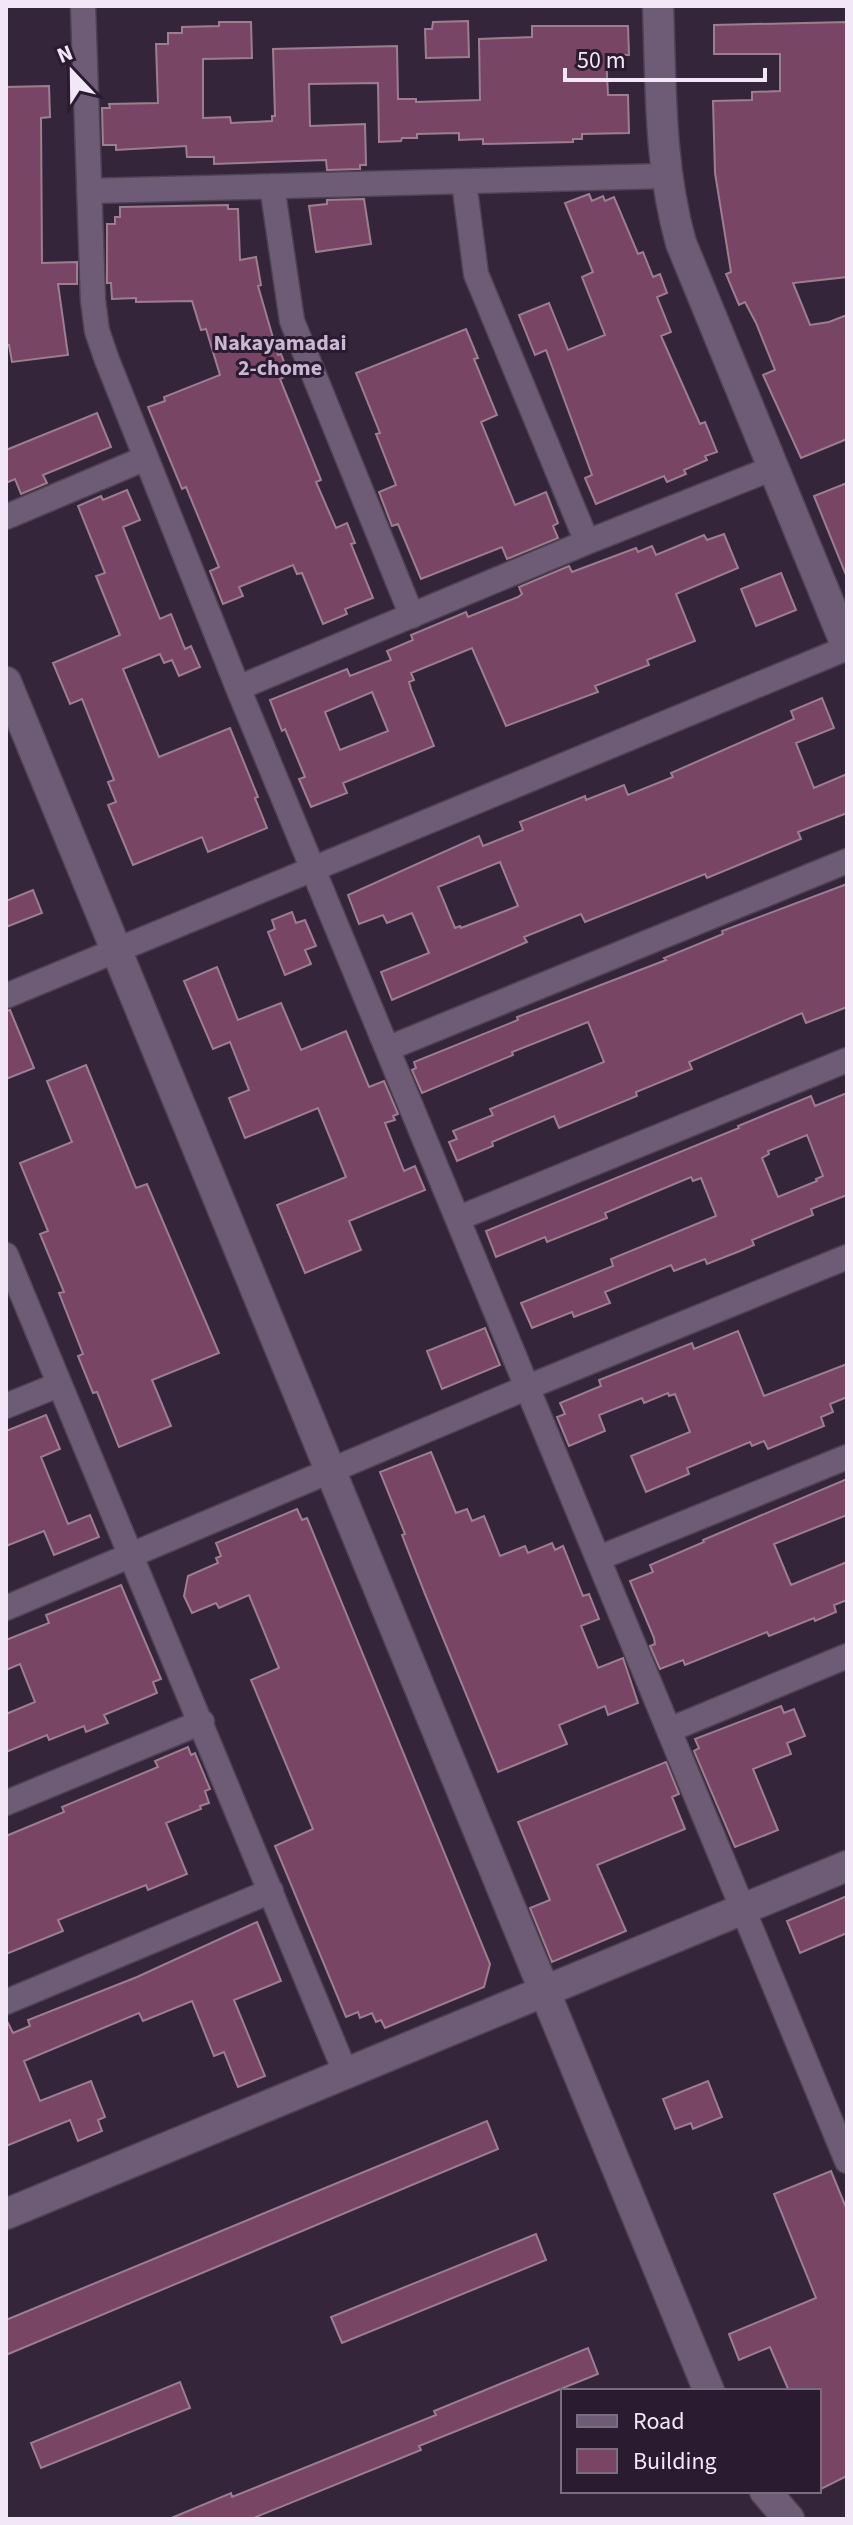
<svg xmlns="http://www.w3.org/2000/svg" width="853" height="2525" font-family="'Source Sans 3',sans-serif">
<rect width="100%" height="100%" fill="#35253b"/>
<path fill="#784664" stroke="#9d7e8f" stroke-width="2" fill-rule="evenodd" d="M468 21 469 57 426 58 425 29H432L433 22Z
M219 22H251L252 58 203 59V118L230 117 231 123 272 121V116H275L273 49 397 46 398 99H416V102L480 100 479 39 532 37V26H628L629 55H606L608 95H628L629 133 582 134V139H573V142L483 144V139L459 140V133L417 134V138H402L401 141 379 142 378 83 309 84 310 126 365 124 366 165H360V169L327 170 326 160 214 164V157H187L186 146 116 150V145H103L102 108H110L109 104 158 103 156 44H168V33H182V27L219 26Z
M847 22V277L793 283 810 325 829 322 847 315V439L801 458 763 375 775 370 756 323 745 302 739 305 726 274 731 272 715 173 713 101 752 100V92L780 91V54H714V25Z
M49 86 50 117 41 118 42 263 77 262V284H58L68 355 12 362 9 345H6V87Z
M589 194 592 201 603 196 605 201 614 197 638 254 643 252 653 277 660 274 667 293 657 297 671 332 661 336 700 424 705 422 717 452 705 456 707 460 684 470 686 474 667 482 664 476 596 504 585 478 592 475 546 350 535 355 519 315 549 303 568 350 605 335 582 277 593 272 565 203Z
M364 199 371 244 316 252 309 206 327 204V200Z
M228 205V209H238L240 260 256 257 261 285 258 286 278 355 281 354 289 375 280 379 321 480 316 482 336 528 347 523 355 543 351 544 373 598 345 609 347 614 323 624 302 573 297 574 293 565 239 587 243 596 223 604 210 571 219 567 186 487 182 489 148 407 165 401 164 397 220 375 206 329 201 330 192 301 136 302V298L112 299 111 283H107V224H115V217H120V207Z
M466 329 478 358 474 359 497 415 481 422 515 505 546 492 558 523 553 526 558 538 507 559 502 547 421 579 398 524 392 526 379 492 396 485 376 434 380 433 356 373Z
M97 413 111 447 43 475 47 483 21 494 15 479 6 483V450Z
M847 483V574L846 575 814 496Z
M127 490 140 520 123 527 160 619 171 614 185 649 191 646 200 667 179 676 172 660 164 663 160 654 123 669 159 757 230 728 258 797 255 798 267 828 208 852 202 837 133 865 108 805 116 802 108 782 114 780 82 699 70 704 53 663 120 635 96 576 105 573 78 506 101 496 103 500Z
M724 534 738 568 676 594 695 641 647 660 649 665 595 686 598 692 506 726 472 648 411 673 414 680 409 682 411 689 434 746 343 783 347 793 311 807 299 779 305 777 285 729 282 731 270 700 347 669 350 676 391 660 387 651 413 640 411 635 466 612 468 617 518 597 522 594 519 587 569 566 572 572 636 548 638 552 652 546 656 555 704 535 707 540ZM372 692 388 731 340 750 325 712Z
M781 573 796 610 756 626 741 589Z
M822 698 834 728 796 743 814 788 847 774V813L798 832 801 839 707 878 705 874 585 922 581 914 524 937 527 942 392 1000 381 972 429 953 412 913 387 923 383 915 359 924 348 895 479 836 483 846 523 830 520 822 585 796 586 800 624 785 628 795 673 777 671 773 794 719 791 711ZM500 862 518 906 461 928 460 926 455 928 438 887Z
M847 884V1007L806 1023 802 1013 689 1062 692 1069 636 1092 637 1096 559 1128 554 1116 492 1142 493 1146 457 1161 449 1142 457 1139 453 1131 493 1115 490 1109 604 1062 588 1022 512 1052 513 1055 422 1093 412 1070 416 1068 414 1062 518 1020 517 1017 666 960 664 958 723 934 722 931Z
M33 890 42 913 6 927V901Z
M292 912 296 923 305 920 316 946 305 950 311 964 285 975 268 932 275 929 272 920Z
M217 967 238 1020 281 1003 301 1050 346 1031 369 1087 384 1081 398 1114 393 1116 395 1120 385 1123 404 1171 415 1166 425 1190 349 1221 361 1250 305 1273 277 1205 346 1177 318 1108 245 1138 229 1098 249 1090 230 1042 213 1049 184 981Z
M10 1010 34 1068 6 1079V1011Z
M86 1065 136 1188 147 1184 219 1353 152 1380 171 1426 119 1447 97 1392 93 1393 78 1356 83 1354 59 1293 64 1292 40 1234 48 1231 20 1163 72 1142 47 1081Z
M847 1093V1195L811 1209 813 1215 752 1240 754 1245 740 1251 707 1264 705 1259 674 1271 671 1265 605 1292 610 1303 574 1317 572 1312 532 1328 521 1303 613 1266 611 1259 716 1216 701 1178 693 1181 691 1177 624 1205 605 1213 607 1218 547 1242 545 1237 496 1257 486 1231 739 1128 738 1126 811 1096 815 1106ZM807 1135 823 1176 816 1179 817 1181 778 1197 762 1158 769 1154 768 1151Z
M485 1328 500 1365 442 1389 427 1351Z
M738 1331 764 1396 847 1364V1397L830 1404 833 1412 821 1417 824 1426 768 1449 764 1441 752 1446 750 1442 687 1468 689 1474 646 1492 631 1456 690 1432 675 1394 669 1396 668 1393 644 1403 642 1398 599 1415 605 1431 569 1446 557 1417 565 1414 560 1403 601 1386 599 1380 692 1343 694 1349Z
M46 1415 60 1449 41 1457 68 1524 90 1515 99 1537 54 1555 44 1531 6 1546V1431Z
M431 1452 456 1513 467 1509 472 1521 484 1516 500 1556 525 1546 528 1553 552 1543 555 1550 563 1546 583 1596 589 1594 599 1619 581 1626 598 1668 623 1658 638 1703 608 1715 605 1706 559 1725 567 1744 498 1772 425 1594 402 1535 405 1534 380 1472Z
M847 1479V1515L774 1544 791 1585 847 1562V1600L834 1605 836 1612 815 1621 814 1618 769 1636 767 1632 685 1665 683 1660 660 1669 650 1646 655 1644 654 1638 630 1581 653 1572 650 1565 704 1542 703 1540Z
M297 1509 302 1520 307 1518 490 1964 484 1987 385 2028 381 2020 376 2022 372 2013 360 2018 358 2012 346 2017 275 1846 313 1829 251 1680 279 1668 249 1595 219 1608 216 1603 192 1613 184 1596 188 1576 218 1563 216 1558 221 1556 216 1543Z
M121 1585 161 1679 153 1682 157 1693 104 1715 108 1723 86 1732 84 1726 49 1740 47 1735 6 1752V1714L35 1702 20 1664 6 1670V1640L49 1623 46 1615Z
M781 1706 784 1713 794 1709 805 1736 787 1743 791 1754 753 1769 778 1830 735 1847 694 1751 699 1748 695 1739Z
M188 1747 191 1755 195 1753 210 1789 205 1791 209 1803 200 1806 201 1809 166 1823 187 1874 148 1890 146 1885 58 1920 63 1931 6 1954V1836L64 1812 62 1807 158 1767 155 1761Z
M666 1762 679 1794 672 1797 685 1829 597 1865 626 1931 552 1962 530 1908 550 1900 518 1822Z
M847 1896V1933L800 1953 787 1921Z
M257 1922 281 1981 234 2000 265 2076 238 2087 224 2052 214 2056 192 2001 143 2021 139 2013 24 2061 40 2101 91 2081 105 2117 98 2120 102 2131 78 2141 70 2120 6 2146V2019L13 2033 30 2026 28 2020 137 1977Z
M708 2081 722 2117 693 2129 691 2123 675 2129 663 2099Z
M487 2121 498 2149 6 2355V2320Z
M831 2171 847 2210V2476L819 2490V2391H789L770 2347 739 2360 729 2334 816 2298 774 2194Z
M536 2234 546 2260 342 2343 331 2317Z
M588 2348 598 2374 419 2446 421 2450 251 2519H169L231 2493 232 2497 436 2415 434 2411Z
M180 2382 190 2408 41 2468 31 2443Z"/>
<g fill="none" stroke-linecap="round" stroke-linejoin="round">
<defs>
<path id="minor" d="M83 6 93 300 97 331 107 360 238 688 847 2161
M464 182 476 274 587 542
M272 186 292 321 412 616
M89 191 665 176
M6 517 146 458
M238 688 587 542 773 468
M6 996 847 648
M389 1048 847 861
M459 1218 847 1060
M6 1255 346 2074
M6 1406 58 1385
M599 1558 847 1457
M6 1608 528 1387 847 1257
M669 1730 847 1656
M6 1803 202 1722
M6 2002 271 1891"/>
<path id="tertiary" d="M658 6C661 86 659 165 681 243L847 647
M6 682 709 2391
M6 2214 847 1866
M765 2491 789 2519"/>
</defs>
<use href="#minor" stroke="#4f4255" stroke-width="27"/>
<use href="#tertiary" stroke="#4f4255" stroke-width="33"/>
<use href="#minor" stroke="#6e5c76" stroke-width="24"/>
<use href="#tertiary" stroke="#6e5c76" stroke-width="30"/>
</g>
<g text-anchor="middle" stroke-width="6" stroke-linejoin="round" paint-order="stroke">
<g font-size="22" font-weight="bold" fill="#cab7d3" stroke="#2b1b31">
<text x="280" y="350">Nakayamadai<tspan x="280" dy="25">2-chome</tspan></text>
</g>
</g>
<rect width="853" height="2525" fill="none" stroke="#f1e7f6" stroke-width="16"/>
<rect x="561" y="2389" width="260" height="104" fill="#2b1b31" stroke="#7a6d80" stroke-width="2"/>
<rect x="577" y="2415" width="40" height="12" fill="#6e5c76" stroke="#7a6d80" stroke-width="2"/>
<text x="633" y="2429" font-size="24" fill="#f1e7f6">Road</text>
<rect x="577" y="2449" width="40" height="24" fill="#784664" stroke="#7a6d80" stroke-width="2"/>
<text x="633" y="2469" font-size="24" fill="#f1e7f6">Building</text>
<g transform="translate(72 72) rotate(338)" stroke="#2b1b31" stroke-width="6" paint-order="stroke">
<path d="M0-6L14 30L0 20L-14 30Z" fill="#f1e7f6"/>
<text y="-12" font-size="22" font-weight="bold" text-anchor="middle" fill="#f1e7f6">N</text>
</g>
<path d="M565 68v12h200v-12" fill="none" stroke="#f1e7f6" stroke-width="4"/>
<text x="577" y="68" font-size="24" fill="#f1e7f6" stroke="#2b1b31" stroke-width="6" paint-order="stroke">50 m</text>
</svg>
